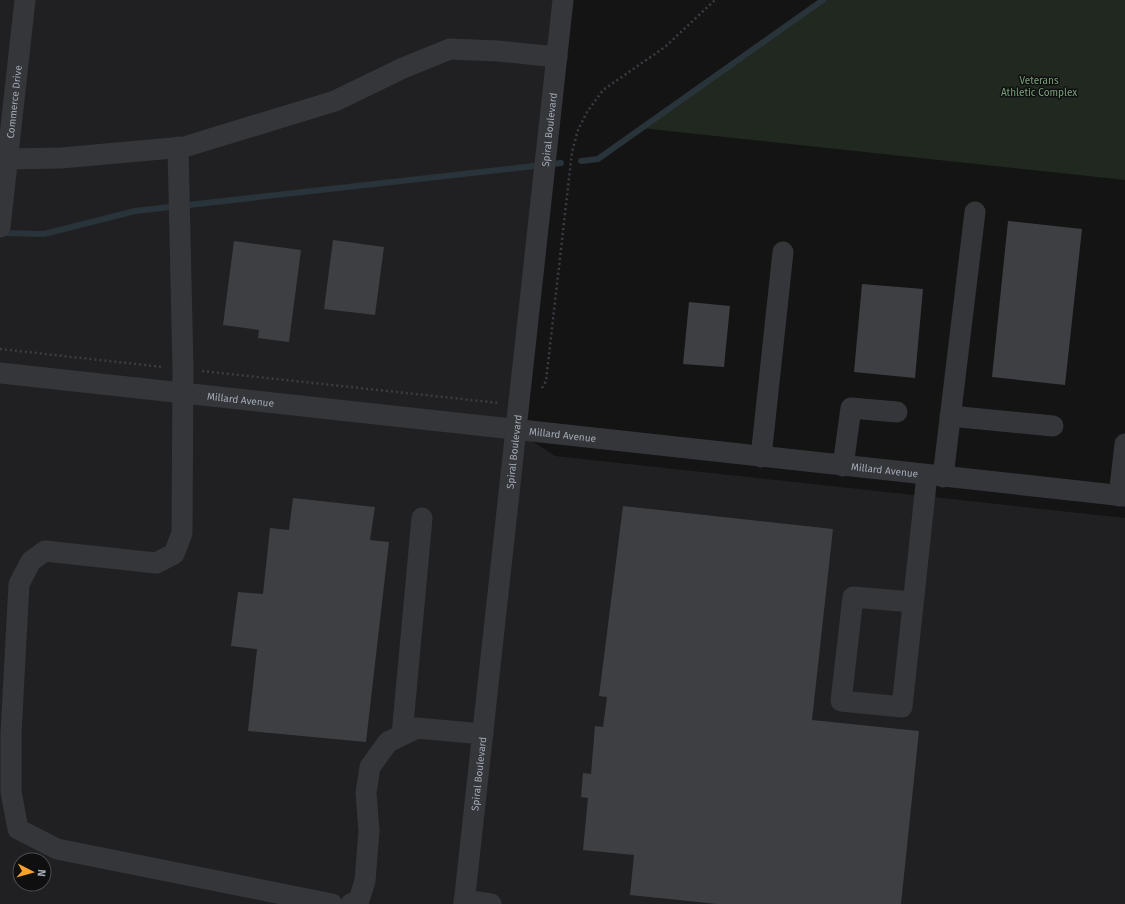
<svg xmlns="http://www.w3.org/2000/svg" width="1125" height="904" font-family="'Fira Sans',sans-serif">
<rect width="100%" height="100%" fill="#141415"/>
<path fill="#202022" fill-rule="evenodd" d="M0 0H563L517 431 555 456 1125 518V904H0ZM20 860H44V884H20Z"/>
<path fill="#202820" d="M823 0H1125V180L641 128Z"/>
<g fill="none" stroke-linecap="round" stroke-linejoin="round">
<path stroke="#29343a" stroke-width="6" d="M581 161 598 159 823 0
M2 233 44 234 135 211 561 163"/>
</g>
<path fill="#3d3f42" d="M1008 221 1082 229 1065 385 992 377Z
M333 240 384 247 375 315 324 309Z
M234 241 301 250 289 342 258 338 259 330 223 325Z
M862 284 923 289 915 378 854 372Z
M689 302 730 306 724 367 683 364Z
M293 498 375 507 370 540 389 542 366 742 248 731 257 649 231 646 238 592 263 594 270 528 289 530Z
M623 506 833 529 812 720 919 731 901 904H717L630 895 634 855 583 850 588 798 581 797 583 773 591 774 595 726 603 727 607 697 599 696Z"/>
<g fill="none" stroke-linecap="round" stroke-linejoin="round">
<path stroke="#3a3d42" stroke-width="2.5" stroke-dasharray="2 3" stroke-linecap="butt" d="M0 349 163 367
M202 371 499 403
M542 388 546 381 572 152 578 130 587 112 603 90 665 47 715 0"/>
<g stroke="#34363a" stroke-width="21">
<path d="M178 147 183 369 182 533 174 554 156 563 45 551 31 561 19 584 11 733V792L18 829 57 849 332 904"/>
<path d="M7 159 61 158 184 147 335 101 403 68 450 49 498 51 557 57"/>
<path id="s1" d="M0 227 25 0"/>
<path id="s2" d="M0 373 1125 496"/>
<path d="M950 416 1053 426"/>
<path d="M761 457 783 252"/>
<path d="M843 466 851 408 897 412"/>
<path d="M943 477 975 212"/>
<path d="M1119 496 1125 444"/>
<path d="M913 602 853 597 841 701 902 707 927 475"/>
<path d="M402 735 422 518"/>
<path d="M464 900 491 904"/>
<path d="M351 904 359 900 365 881 369 831 366 793 370 767 388 742 417 728 483 734"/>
<path id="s3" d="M464 904 563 0"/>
</g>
</g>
<g text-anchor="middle" stroke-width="3" stroke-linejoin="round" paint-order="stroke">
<g font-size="10" fill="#7ca27b" stroke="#0f0f10">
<text x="1039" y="84">Veterans<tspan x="1039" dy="12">Athletic Complex</tspan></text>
</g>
<g font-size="10" fill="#a5abb6" stroke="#0f0f10">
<text dy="4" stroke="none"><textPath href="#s1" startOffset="126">Commerce Drive</textPath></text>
<text dy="4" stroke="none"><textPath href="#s3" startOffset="779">Spiral Boulevard</textPath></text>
<text dy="4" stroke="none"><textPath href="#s2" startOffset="242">Millard Avenue</textPath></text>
<text dy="4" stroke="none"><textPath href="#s2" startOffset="566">Millard Avenue</textPath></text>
<text dy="4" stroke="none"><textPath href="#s3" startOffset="455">Spiral Boulevard</textPath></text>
<text dy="4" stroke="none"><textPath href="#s2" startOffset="890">Millard Avenue</textPath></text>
<text dy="4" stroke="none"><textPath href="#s3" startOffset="131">Spiral Boulevard</textPath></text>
</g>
</g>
<g transform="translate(32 872) rotate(96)"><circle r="19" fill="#0f0f10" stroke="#4b4d52"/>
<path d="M0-3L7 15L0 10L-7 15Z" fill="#f7a22a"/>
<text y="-6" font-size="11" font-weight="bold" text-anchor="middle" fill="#a5abb6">N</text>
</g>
</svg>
